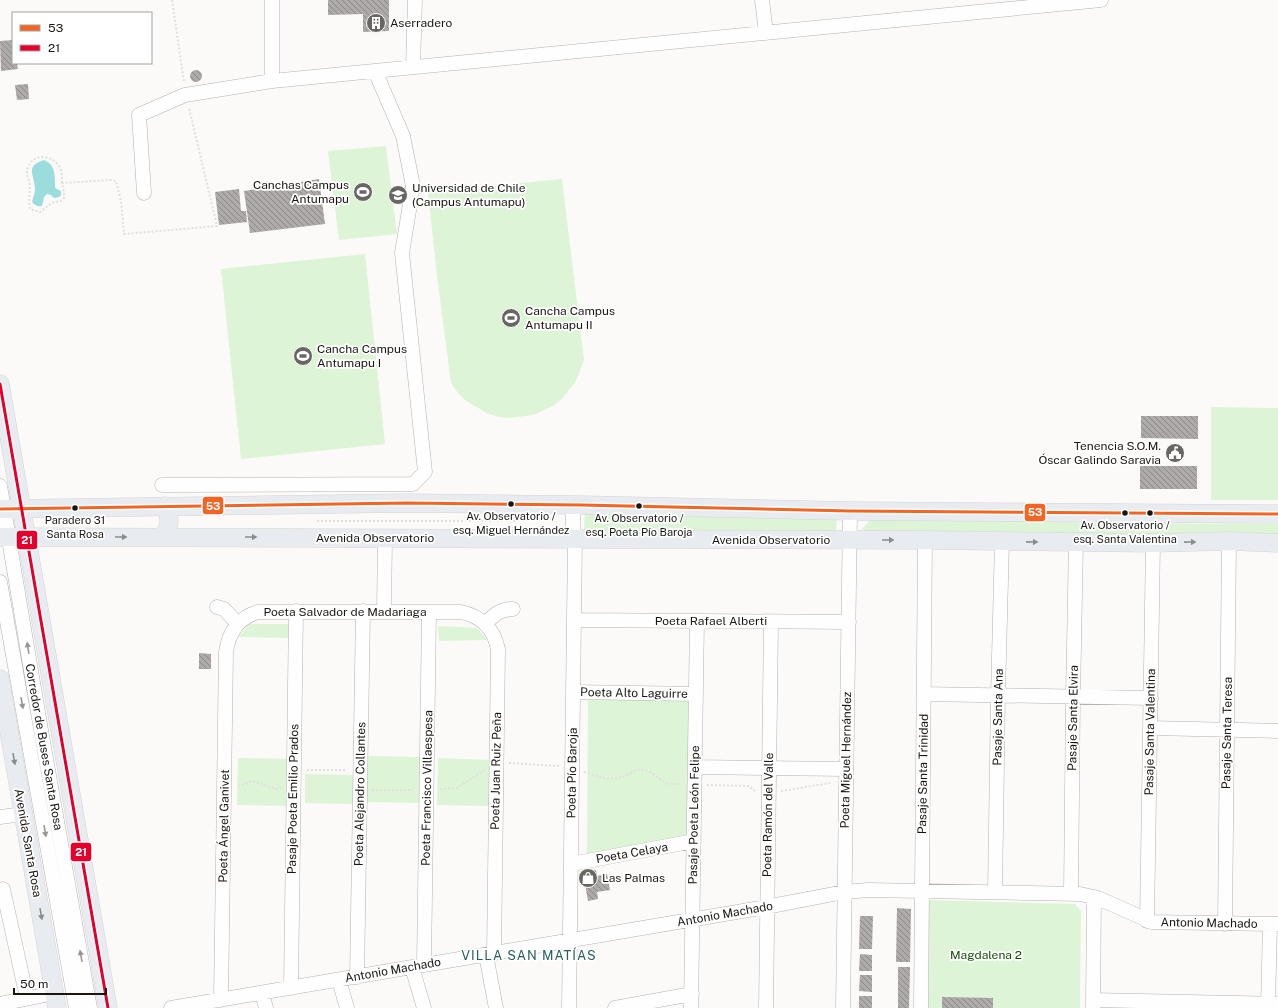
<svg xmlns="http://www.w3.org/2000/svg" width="1278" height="1008" font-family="'Public Sans',sans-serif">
<defs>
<pattern id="building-back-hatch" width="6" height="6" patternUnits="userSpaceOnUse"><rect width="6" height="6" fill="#aeaaa9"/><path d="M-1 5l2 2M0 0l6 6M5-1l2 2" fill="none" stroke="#8d8988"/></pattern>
</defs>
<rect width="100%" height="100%" fill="#fcfaf8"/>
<path fill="#ddf4d6" d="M386 146 397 234 339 240 328 151Z
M562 179 584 360 576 381 562 399 553 406 533 415 510 418 499 417 487 413 466 401 458 393 451 383 437 276 428 192Z
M365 254 385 444 241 459 221 269Z
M1211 407 1278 408V500H1211Z
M585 507 837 511 836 533H584Z
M873 517 1026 520 1089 523 1278 524V537L866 532 862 529Z
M250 624H291V638L238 637Z
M438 626 477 628 487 640 439 641Z
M689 698 688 838 587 855 588 700Z
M366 756 420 757 419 803 365 802Z
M238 758 291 759 290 806 237 805Z
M438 758 492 760 491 806 437 805Z
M305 774 354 775V804L305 803Z
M929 900 1075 904 1081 911 1080 1008H928Z"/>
<path fill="#9bdcdd" d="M44 160C56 165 55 176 55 188L61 191V195L59 197 54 198 51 195 47 194 44 197 42 206C38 207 34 205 32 202 33 197 35 194 35 189 35 175 24 166 44 160Z"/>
<path fill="url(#building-back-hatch)" d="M328 0H389V31L363 32V14L328 15Z
M13 40V63H17L18 69 1 71 0 41Z
M190 76a6 6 0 1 1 12 0a6 6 0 1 1-12 0Z
M28 84 29 99 17 100 15 85Z
M319 179 325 224 250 233 244 191Z
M239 189 241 211H246L247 222 219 225 215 192Z
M1141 416H1198V439L1141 438Z
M1140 466H1197V489H1140Z
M199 653 211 654V669H199Z
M596 870 597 876 607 874 610 890 597 892 598 899 588 901 583 872Z
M897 908 911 909 910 962H896Z
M860 916H873L872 949H859Z
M860 954 872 955V971H859Z
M898 967H910L909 1008H898Z
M860 975H872V992L859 991Z
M859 996H872V1008H859Z
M942 997 993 998V1008H942Z"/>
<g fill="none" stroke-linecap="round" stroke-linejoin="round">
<defs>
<path id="minor" d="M272 0V81
M762 0 766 33
M413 67 415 0
M144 193 139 115 185 95 272 81 1101 0
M162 485 413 484 425 472 402 253 413 186 403 136 375 71
M0 486 42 736 90 1008
M0 582 76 1008
M217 607 224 609 237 623
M384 611 385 538
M574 620 849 622
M486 623C494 615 500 609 513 609
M573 692 696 694
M924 694 1151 698
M1150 728 1278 731
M695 767 846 769
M0 817 23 814
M571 864 694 841
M3 889 27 998
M995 892 998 695 1002 541
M1071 893 1073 696 1076 542
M1147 921 1153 543
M1225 924 1229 541
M486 955 496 1008
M424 965 429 612
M412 967 424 1008
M357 977 363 611
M339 980 347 1008
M291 988 296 611
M262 993 266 1008
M221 1000 226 652C229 632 238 618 258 612H461C481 616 494 629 498 649L494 953
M1093 1000 1278 1004
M0 1004 55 993
M171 1008 766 907 844 892 868 890 1080 894 1098 898 1152 922 1278 924
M569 1008 575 539 573 528V505
M615 1008 692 994
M691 1008 697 621
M766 1008 771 622
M843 1008 850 511
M921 1008 925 540
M1093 1008 1094 897
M1268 1008 1270 924"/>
<path id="major" d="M0 384 108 1008
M0 509 407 503 581 505 850 511 1278 514
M0 537 925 540 1153 543 1229 541 1278 543
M163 537C170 526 171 518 165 506
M0 679 57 1008"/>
</defs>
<use href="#minor" stroke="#b4b2af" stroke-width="15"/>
<use href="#major" stroke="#d5d3d2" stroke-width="19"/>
<path stroke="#e0dfde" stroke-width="2" stroke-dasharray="2 2" stroke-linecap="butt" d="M172 0 184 82
M62 183C62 177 62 169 58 165 50 154 33 154 28 167 25 174 29 178 30 185 30 193 28 201 30 209L40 212 49 205 54 202 61 201 64 198V193L62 183 111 180 116 181 121 201 124 234 217 226 189 108
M317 521H517
M509 763 559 766
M307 770H347
M584 772C597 776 608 781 621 777 629 775 635 768 644 770 652 771 658 779 666 783 670 784 676 784 681 784
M707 785 749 786 755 791
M238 786 253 781 276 789 281 787
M440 789 457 788 484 770
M372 790H413
M781 791 830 783"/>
<use href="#minor" stroke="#fffefe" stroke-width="14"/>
<use href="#major" stroke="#e8ecf1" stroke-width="18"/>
<defs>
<path id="bus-1" d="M0 509 407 503 581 505 850 511 1278 514"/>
<path id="bus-2" d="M0 384 108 1008"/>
</defs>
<use href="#bus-1" stroke="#fff" stroke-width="6"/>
<use href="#bus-2" stroke="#fff" stroke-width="6"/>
<use href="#bus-1" stroke="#f26522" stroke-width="3"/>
<use href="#bus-2" stroke="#e4002b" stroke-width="3"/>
</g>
<defs><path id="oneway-solid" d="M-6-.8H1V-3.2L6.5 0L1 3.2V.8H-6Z"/></defs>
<g fill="#8b8c8d">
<use href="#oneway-solid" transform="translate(121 537)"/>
<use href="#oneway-solid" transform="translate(251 537)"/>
<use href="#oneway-solid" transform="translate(888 540)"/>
<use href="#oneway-solid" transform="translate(1032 542) rotate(1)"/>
<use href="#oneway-solid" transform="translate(1190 542) rotate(-1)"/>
<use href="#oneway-solid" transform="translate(14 759) rotate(80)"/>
<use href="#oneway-solid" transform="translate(41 914) rotate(80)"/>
</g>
<g fill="#989694">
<use href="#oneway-solid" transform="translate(28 648) rotate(-99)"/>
<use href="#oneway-solid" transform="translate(22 703) rotate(80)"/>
<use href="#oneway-solid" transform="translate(45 831) rotate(80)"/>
<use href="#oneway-solid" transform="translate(81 956) rotate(-100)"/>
</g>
<defs>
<symbol id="building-disc" viewBox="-11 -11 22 22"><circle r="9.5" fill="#686662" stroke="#fff"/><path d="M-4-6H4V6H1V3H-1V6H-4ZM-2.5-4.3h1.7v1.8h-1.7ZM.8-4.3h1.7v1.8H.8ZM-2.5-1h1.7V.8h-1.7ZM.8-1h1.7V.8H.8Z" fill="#fff"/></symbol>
<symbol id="stadium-disc" viewBox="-11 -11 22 22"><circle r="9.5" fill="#686662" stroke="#fff"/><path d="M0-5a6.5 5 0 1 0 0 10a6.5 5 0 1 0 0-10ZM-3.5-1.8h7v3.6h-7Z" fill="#fff"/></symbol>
<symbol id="university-disc" viewBox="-11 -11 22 22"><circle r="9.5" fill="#686662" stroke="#fff"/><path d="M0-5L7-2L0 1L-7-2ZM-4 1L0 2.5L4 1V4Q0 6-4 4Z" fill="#fff"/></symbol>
<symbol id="civic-disc" viewBox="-11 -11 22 22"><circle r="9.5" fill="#686662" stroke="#fff"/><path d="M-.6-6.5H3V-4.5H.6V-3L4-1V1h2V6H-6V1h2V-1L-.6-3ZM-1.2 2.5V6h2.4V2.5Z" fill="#fff"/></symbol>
<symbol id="shop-disc" viewBox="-11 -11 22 22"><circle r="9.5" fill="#686662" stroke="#fff"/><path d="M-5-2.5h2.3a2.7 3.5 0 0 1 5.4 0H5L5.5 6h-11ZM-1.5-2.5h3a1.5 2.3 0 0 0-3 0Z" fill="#fff"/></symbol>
</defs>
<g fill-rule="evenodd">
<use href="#building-disc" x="365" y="12" width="22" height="22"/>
<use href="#stadium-disc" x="352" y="181" width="22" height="22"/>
<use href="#university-disc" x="387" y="184" width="22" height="22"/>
<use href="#stadium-disc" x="500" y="307" width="22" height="22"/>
<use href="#stadium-disc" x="292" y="345" width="22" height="22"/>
<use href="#civic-disc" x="1164" y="442" width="22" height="22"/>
<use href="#shop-disc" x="577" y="867" width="22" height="22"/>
</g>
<g fill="#191612" stroke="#fff" stroke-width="1.5">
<circle cx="511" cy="504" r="3.5"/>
<circle cx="639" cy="506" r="3.5"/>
<circle cx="75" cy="508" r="3.5"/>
<circle cx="1125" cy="513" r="3.5"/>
<circle cx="1150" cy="513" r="3.5"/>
</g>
<g text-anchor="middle" stroke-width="3.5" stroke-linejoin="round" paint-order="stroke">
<g font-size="11" fill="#191612" stroke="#fff">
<text x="511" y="520">Av. Observatorio /<tspan x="511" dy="14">esq. Miguel Hernández</tspan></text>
<text x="639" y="522">Av. Observatorio /<tspan x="639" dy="14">esq. Poeta Pío Baroja</tspan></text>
<text x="75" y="524">Paradero 31<tspan x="75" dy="14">Santa Rosa</tspan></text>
<text x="1125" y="529">Av. Observatorio /<tspan x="1125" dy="14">esq. Santa Valentina</tspan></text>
</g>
<g font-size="12" fill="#191612" stroke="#fff" text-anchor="start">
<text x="390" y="27">Aserradero</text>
<text x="349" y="189" text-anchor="end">Canchas Campus<tspan x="349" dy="14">Antumapu</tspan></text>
<text x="412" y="192">Universidad de Chile<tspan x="412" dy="14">(Campus Antumapu)</tspan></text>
<text x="525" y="315">Cancha Campus<tspan x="525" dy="14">Antumapu II</tspan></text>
<text x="317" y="353">Cancha Campus<tspan x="317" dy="14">Antumapu I</tspan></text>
<text x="1161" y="450" text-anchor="end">Tenencia S.O.M.<tspan x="1161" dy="14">Óscar Galindo Saravia</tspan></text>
<text x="602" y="882">Las Palmas</text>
</g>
<g font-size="12" fill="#191612" stroke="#fff">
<text x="375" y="542">Avenida Observatorio</text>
<text x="771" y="544">Avenida Observatorio</text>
<text x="345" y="616">Poeta Salvador de Madariaga</text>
<text x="711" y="625">Poeta Rafael Alberti</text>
<text transform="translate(634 693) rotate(1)" y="4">Poeta Alto Laguirre</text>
<text transform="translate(998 717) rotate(-89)" y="4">Pasaje Santa Ana</text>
<text transform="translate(1073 718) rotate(-89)" y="4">Pasaje Santa Elvira</text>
<text transform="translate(1150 732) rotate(-89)" y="4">Pasaje Santa Valentina</text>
<text transform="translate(1227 733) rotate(-89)" y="4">Pasaje Santa Teresa</text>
<text transform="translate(44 747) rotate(80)" y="4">Corredor de Buses Santa Rosa</text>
<text transform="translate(846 760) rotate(-89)" y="4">Poeta Miguel Hernández</text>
<text transform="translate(496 771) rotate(-89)" y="4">Poeta Juan Ruiz Peña</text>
<text transform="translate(572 773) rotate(-89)" y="4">Poeta Pío Baroja</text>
<text transform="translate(923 774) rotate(-89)" y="4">Pasaje Santa Trinidad</text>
<text transform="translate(427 788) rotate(-89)" y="4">Poeta Francisco Villaespesa</text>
<text transform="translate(360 794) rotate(-89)" y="4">Poeta Alejandro Collantes</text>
<text transform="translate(293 799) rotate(-89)" y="4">Pasaje Poeta Emilio Prados</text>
<text transform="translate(694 815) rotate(-89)" y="4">Pasaje Poeta León Felipe</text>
<text transform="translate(768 815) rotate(-89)" y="4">Poeta Ramón del Valle</text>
<text transform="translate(224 826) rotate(-89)" y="4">Poeta Ángel Ganivet</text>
<text transform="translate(28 843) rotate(80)" y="4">Avenida Santa Rosa</text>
<text transform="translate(632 853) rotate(-10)" y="4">Poeta Celaya</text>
<text transform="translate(725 914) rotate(-10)" y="4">Antonio Machado</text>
<text transform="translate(1209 923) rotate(1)" y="4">Antonio Machado</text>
<text transform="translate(393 970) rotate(-10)" y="4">Antonio Machado</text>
</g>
<g font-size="12" fill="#114e03" stroke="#fff">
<text x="986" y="959">Magdalena 2</text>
</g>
<g font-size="13" letter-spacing="1" fill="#27605b" stroke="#fff">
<text x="529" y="960">VILLA SAN MATÍAS</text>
</g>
</g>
<g stroke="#fff" stroke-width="1.5">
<rect x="202" y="496" width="22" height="19" rx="4" fill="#f26522"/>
<rect x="1024" y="503" width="22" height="19" rx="4" fill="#f26522"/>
<rect x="16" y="530" width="22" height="20" rx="4" fill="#e4002b"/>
<rect x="70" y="842" width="22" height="20" rx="4" fill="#e4002b"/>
</g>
<g font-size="11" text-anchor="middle" font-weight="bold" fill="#fff">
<text x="213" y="510">53</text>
<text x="1035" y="516">53</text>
<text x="27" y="544">21</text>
<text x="81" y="856">21</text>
</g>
<rect x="12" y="12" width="140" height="52" fill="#ffffff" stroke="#a3a2a0"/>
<rect x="20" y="25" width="20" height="6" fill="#f26522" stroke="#a3a2a0"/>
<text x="48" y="32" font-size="12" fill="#191612">53</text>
<rect x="20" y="45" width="20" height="6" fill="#e4002b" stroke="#a3a2a0"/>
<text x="48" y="52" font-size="12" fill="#191612">21</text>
<path d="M14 988v6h92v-6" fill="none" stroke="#191612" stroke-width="2"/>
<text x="20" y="988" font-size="12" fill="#191612" stroke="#ffffff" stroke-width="3" paint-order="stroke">50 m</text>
</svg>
